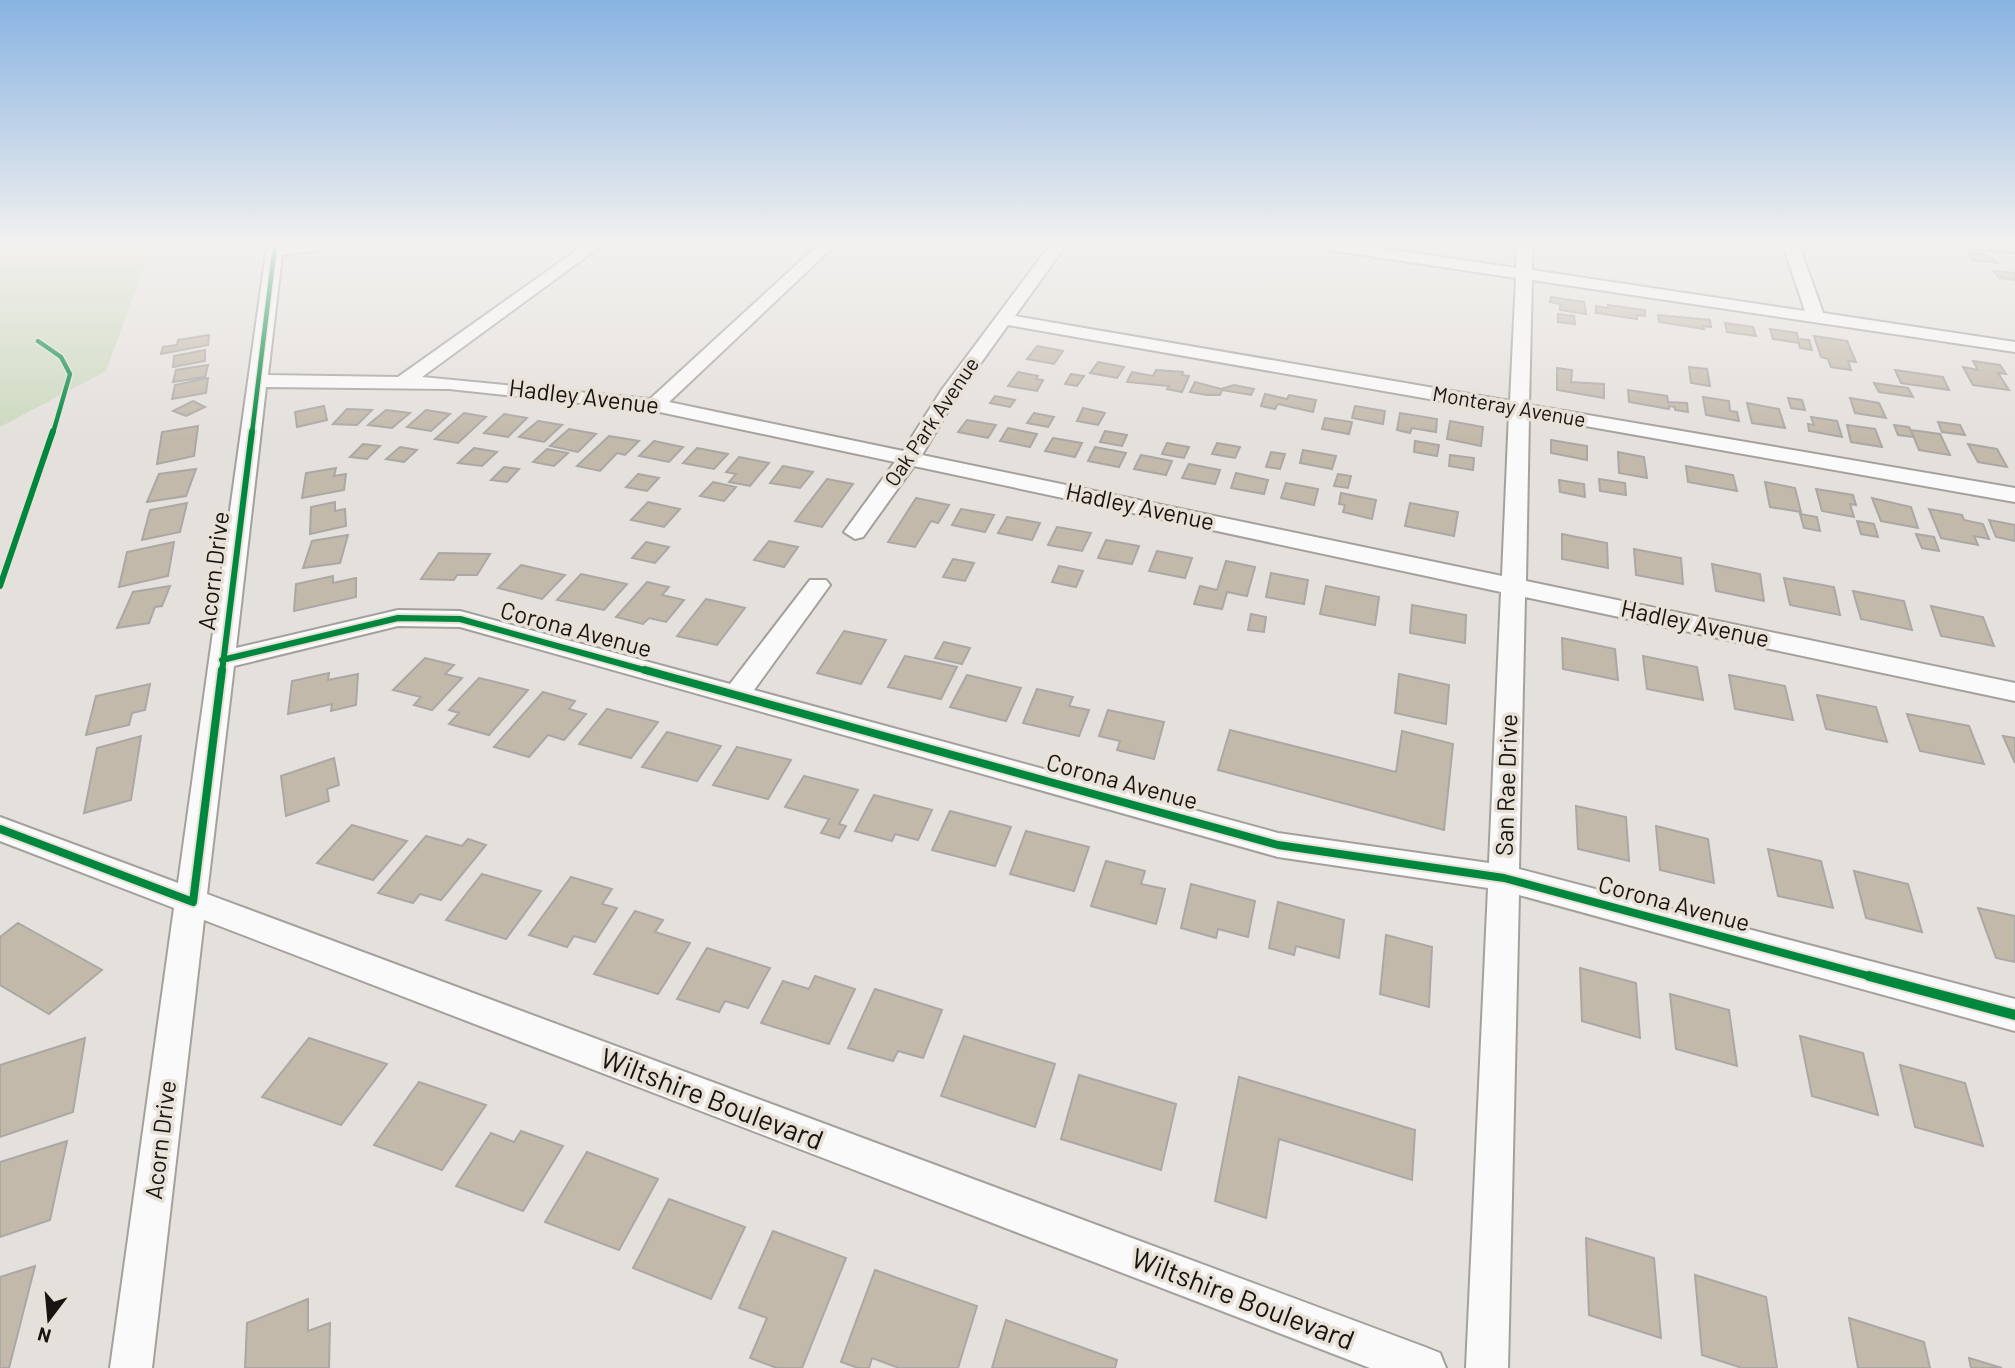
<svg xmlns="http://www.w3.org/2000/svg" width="2015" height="1368" font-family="Barlow,sans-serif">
<rect width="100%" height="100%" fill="#e4e0dc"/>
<path fill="#ccd9bf" d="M0 245H152L106 371 0 427Z"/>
<path fill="#c3b9ab" stroke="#aaa7a4" stroke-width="2" d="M1967 245 2015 247V254L1970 249Z
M1967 252 1986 255 1999 263 1972 260Z
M1994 271 2015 273V280L1999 278Z
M1551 297 1584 302 1586 314 1560 310V304L1550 302Z
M1608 305 1645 310V316L1637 315V319L1596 313V306L1608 308Z
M1558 314 1574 316 1575 324 1558 322Z
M1658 315 1710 320 1711 327 1703 326 1704 329 1659 322Z
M1725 323 1753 327 1756 336 1727 332Z
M1770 329 1797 333 1798 339 1809 340 1812 350 1800 348 1799 343 1773 339Z
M209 335 208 345 161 354 163 347 177 345 178 340Z
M1814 336 1847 341 1856 362 1848 361 1851 370 1831 367 1828 359 1821 357Z
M1037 346 1063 351 1054 364 1027 359Z
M205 350V361L173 367 174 356Z
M1973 361 2000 365 2006 374 1998 373 2009 390 1973 385 1963 367 1978 370Z
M1098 362 1124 367 1117 378 1090 373Z
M208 365 205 377 173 382 176 370Z
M1689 367 1707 369 1710 386 1691 383Z
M1557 368 1572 370 1571 382 1604 384V398L1557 390Z
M1156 370 1183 372 1182 375 1189 376 1182 392 1167 389 1169 386 1127 382 1132 372 1153 376Z
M1895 370 1943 377 1949 390 1901 383Z
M1018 372 1038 376 1036 379 1043 380 1037 391 1008 386Z
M1071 374 1084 376 1077 386 1065 384Z
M208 378 206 393 172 399 175 385Z
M1195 382 1221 389 1234 385 1254 389 1251 395 1222 390 1220 395H1207L1190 392Z
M1874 383 1908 388 1913 397 1879 392Z
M1628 390 1667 396 1668 402 1687 403 1688 412 1675 410V407L1669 406V409L1629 402Z
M1265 394 1287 399 1289 395 1316 400 1313 412 1278 404 1275 409 1261 406Z
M995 396 1015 400 1010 407 990 403Z
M1703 397 1729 401 1730 411 1737 412 1739 421 1706 415Z
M1788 398 1802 400 1805 410 1791 408Z
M1850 398 1879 403 1886 418 1855 413Z
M193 401 205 407 186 416 173 411Z
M1747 403 1779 409 1785 428 1752 423Z
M324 406 327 420 297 427 295 412Z
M1355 406 1385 411 1383 424 1352 418Z
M1083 408 1105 413 1098 425 1077 421Z
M347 409 372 410 357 425 333 424Z
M386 410 410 413 392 428 368 425Z
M426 410 450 414 431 431 407 427Z
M464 413 486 417 458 443 435 439Z
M1034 413 1054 417 1048 427 1027 423Z
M1400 413 1437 419 1436 432 1412 428 1410 433 1397 430Z
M504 414 527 418 508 437 484 433Z
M1811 417 1837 421 1842 437 1809 431 1808 424 1814 425Z
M1325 418 1352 422 1349 434 1322 429Z
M967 420 996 425 988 438 958 432Z
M538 421 562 425 544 442 519 437Z
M1450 421 1483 427 1481 446 1447 439Z
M1938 422 1960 425 1965 435 1942 432Z
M1847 425 1875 429 1882 447 1851 442Z
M1894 425 1909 427 1914 437 1898 435Z
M198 426 194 456 157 464 162 432Z
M1008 428 1037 434 1030 447 1000 441Z
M569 429 596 434 578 452 550 446Z
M1911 430 1940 434 1950 455 1919 450Z
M1105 431 1127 435 1122 446 1100 442Z
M609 436 639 441 625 455 617 453 600 471 577 466Z
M1053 438 1082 443 1075 457 1045 451Z
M1551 440 1587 446V460L1551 453Z
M654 441 683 447 669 462 639 456Z
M1415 441 1439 445 1437 456 1414 452Z
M1167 443 1189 447 1184 458 1162 454Z
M1217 443 1240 447 1235 458 1212 454Z
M363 444 380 446 367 459 350 457Z
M1968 444 1997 449 2007 467 1978 462Z
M400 447 417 450 404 462 386 459Z
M1095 447 1126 453 1119 467 1088 461Z
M474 448 497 452 482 466 458 463Z
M697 448 728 454 714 469 683 463Z
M547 449 568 453 554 466 533 462Z
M1303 450 1336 456 1332 469 1300 463Z
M1271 452 1285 454 1280 469 1266 467Z
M1618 452 1644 457 1647 478 1619 473Z
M1141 455 1172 461 1166 475 1134 469Z
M1450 455 1474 458 1473 470 1449 466Z
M739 457 769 463 750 486 729 482 736 474 726 472Z
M1189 464 1220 470 1215 484 1182 478Z
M783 466 813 472 800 488 770 483Z
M1686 466 1733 475 1737 491 1688 482Z
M504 467 519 469 507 482 491 480Z
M336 468 334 476 346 474 344 490 302 498 306 473Z
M196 469 186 496 147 502 159 474Z
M1236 473 1268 480 1264 494 1231 488Z
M638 474 659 478 647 491 626 487Z
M1338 474 1351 476 1348 488 1334 486Z
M827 479 853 484 822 527 795 521Z
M1599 479 1625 483 1626 495 1600 491Z
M1559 480 1584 484 1585 497 1560 492Z
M713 482 736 487 724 501 700 496Z
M1765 482 1795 488 1801 512 1770 507Z
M1286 483 1318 489 1314 505 1281 498Z
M1816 489 1853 495 1856 505 1850 504 1854 517 1822 511Z
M1341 493 1376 500 1372 519 1343 512 1345 505 1339 504Z
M916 498 949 505 938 523 931 521 915 547 888 542Z
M1872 498 1911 507 1918 528 1881 521Z
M335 502V511L345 509 346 526 310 534 311 507Z
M648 502 680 509 664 527 631 520Z
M187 503 180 532 142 540 150 510Z
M1410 503 1458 512 1454 536 1405 526Z
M961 509 994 515 985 532 952 525Z
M1929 509 1962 515 1964 520 1983 524 1989 539 1974 536 1978 545 1941 538Z
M1800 514 1817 517 1820 531 1804 528Z
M1007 517 1040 523 1032 540 998 533Z
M1989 520 2015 525V541L1996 537Z
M1857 521 1874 524 1878 537 1861 534Z
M1057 527 1091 533 1082 551 1048 545Z
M1562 534 1607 543 1608 568 1562 559Z
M1916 534 1934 537 1939 551 1922 548Z
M348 535 340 563 303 568 312 541Z
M1106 540 1139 546 1132 564 1098 558Z
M769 541 798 547 784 567 754 560Z
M174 542 168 576 119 587 127 552Z
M646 542 669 547 655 563 632 558Z
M1634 549 1681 558 1683 584 1636 575Z
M1157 551 1192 558 1185 578 1149 571Z
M439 553 490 554 477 575H457L454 580 421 579Z
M953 559 974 563 965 581 943 577Z
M1226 561 1255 567 1247 596 1227 592 1222 609 1194 604 1200 586 1217 590Z
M1712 564 1760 574 1764 601 1716 591Z
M521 565 565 575 542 599 498 588Z
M1059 566 1083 571 1076 587 1052 582Z
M1271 573 1308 580 1304 604 1266 597Z
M581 574 627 584 604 610 557 600Z
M333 576V583L356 578V597L294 611 296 584Z
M1784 578 1834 587 1840 615 1790 605Z
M647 582 669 587 662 595 684 600 666 622 649 618 643 624 616 617Z
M170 586 162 606 155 607 149 623 117 628 133 592Z
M1326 586 1379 597 1375 625 1320 614Z
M1853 591 1904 601 1912 630 1861 619Z
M706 599 745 608 717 645 677 636Z
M1412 605 1466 615 1465 643 1410 633Z
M1931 606 1983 617 1994 646 1941 636Z
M1251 614 1266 617 1264 632 1248 630Z
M844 631 886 640 861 684 817 673Z
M1562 638 1615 649 1618 680 1563 669Z
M944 642 970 648 962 664 935 658Z
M905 656 957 667 941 699 888 687Z
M1643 656 1697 667 1703 700 1647 689Z
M425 658 454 665 445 674 462 678 432 710 414 705 421 697 393 690Z
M329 673 328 680 358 674 356 705 331 711 332 704 288 714 292 681Z
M1399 674 1449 685 1446 724 1395 713Z
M967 675 1021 688 1006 721 950 707Z
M1729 675 1785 686 1793 720 1735 709Z
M479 678 528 690 489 735 449 724 459 713 449 710Z
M150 684 145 710 132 713 129 725 86 735 96 696Z
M1037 689 1073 697 1069 706 1089 710 1079 736 1023 723Z
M543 692 575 701 569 709 586 714 564 740 548 735 529 757 494 747Z
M1817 695 1876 707 1887 742 1826 729Z
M607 709 658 722 631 758 579 744Z
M1108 710 1164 722 1154 759 1117 750 1120 741 1099 736Z
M1907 714 1969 726 1984 764 1920 751Z
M1230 730 1396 772 1402 731 1453 744 1444 830 1218 770Z
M667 732 721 746 697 781 642 767Z
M141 736 131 800 84 813 97 748Z
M2003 736 2015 738V763Z
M737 747 791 760 768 799 713 785Z
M334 758 339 785 327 789 329 801 286 816 281 776Z
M804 776 858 790 839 824 846 826 839 838 821 833 829 819 785 807Z
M874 795 932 810 918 840 895 834 892 841 855 831Z
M1576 806 1626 817 1629 861 1578 849Z
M950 811 1011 827 995 866 932 850Z
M352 825 407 841 373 880 317 863Z
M1656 826 1708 839 1714 883 1660 870Z
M1026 831 1089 847 1074 891 1010 874Z
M426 836 462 846 468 839 486 845 441 900 420 894 413 903 378 893Z
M1768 849 1821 861 1833 908 1778 896Z
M1106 861 1145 871 1141 884 1165 889 1156 924 1091 906Z
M1854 871 1908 884 1922 932 1866 918Z
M482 874 541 891 506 939 446 920Z
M571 877 612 889 602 904 617 908 595 942 574 936 567 947 529 935Z
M1191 884 1255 901 1248 937 1218 929 1216 938 1181 928Z
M1278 902 1344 920 1339 958 1296 946 1294 955 1269 948Z
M1978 908 2015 916V962L1996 958Z
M635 911 663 920 655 932 690 943 658 994 594 974Z
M18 923 102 970 49 1014 0 985V937Z
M1386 935 1432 947 1429 1007 1380 994Z
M707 948 770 968 748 1008 725 1001 719 1012 677 999Z
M1580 968 1636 983 1640 1038 1582 1021Z
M815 976 855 989 829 1044 761 1023 783 981 809 989Z
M875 989 942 1010 923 1058 898 1051 893 1061 848 1048Z
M1670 994 1729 1010 1737 1066 1676 1049Z
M964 1036 1055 1064 1035 1127 941 1096Z
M1800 1036 1863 1053 1878 1115 1812 1096Z
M85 1038 73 1112 0 1137V1065Z
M309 1038 387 1064 341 1125 262 1097Z
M1900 1065 1965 1083 1983 1146 1915 1127Z
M1079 1075 1176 1104 1161 1170 1061 1139Z
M1239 1077 1415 1130 1412 1180 1279 1139 1266 1218 1215 1201Z
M419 1082 486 1105 442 1170 374 1145Z
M521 1131 563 1146 523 1211 456 1186 491 1133 514 1142Z
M67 1141 50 1220 0 1237V1162Z
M587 1152 658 1179 619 1250 545 1222Z
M669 1199 745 1227 711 1299 633 1268Z
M773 1231 846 1258 802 1368H777L750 1358 767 1318 739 1308Z
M1586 1238 1654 1258 1661 1338 1589 1315Z
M35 1266 9 1368H0V1277Z
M875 1270 977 1306 958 1368H899L872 1358 869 1368H858L841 1362Z
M1695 1275 1766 1297 1777 1368H1742L1702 1355Z
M308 1299V1331L330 1323 329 1368H245L247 1323Z
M1849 1318 1924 1342 1930 1368H1858Z
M1006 1320 1117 1360 1115 1368H992Z
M1969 1358 2002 1368H1971Z"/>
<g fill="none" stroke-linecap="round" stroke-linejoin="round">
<defs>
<path id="street" d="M267 245H328L320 250 282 255 268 375 398 377 584 245H602L422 377 650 399 818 245H835L669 402 903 451 941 391 1050 245H1066L1015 316 1510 401 1516 278 1329 250 1321 245H1360L1516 268 1517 245H1533L1532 270 1805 311 1783 245H1799L1823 313 2015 342V352L1532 280 1529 405 2015 488V502L1529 416 1526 581 2015 683V701L1525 597 1519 869 2015 999V1031L1519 895 1508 1368H1466L1488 888 1278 857 460 627 398 626 234 666 207 894 1425 1347 1440 1353 1446 1368H1370L204 920 152 1368H110L174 908 0 841V817L178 883ZM1008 325 1509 413 1502 576 922 455 957 396ZM266 387 449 389 655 411 895 462 844 532 855 539 863 537 914 466 1501 592 1489 863 1278 833 754 690 830 585 826 580H810L730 684 460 611 398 610 236 648Z"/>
</defs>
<use href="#street" stroke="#a4a19d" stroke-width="4"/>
<use href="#street" fill="#fbfafa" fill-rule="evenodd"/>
<defs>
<path id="cycleway-far3" d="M38 341 61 357 70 374 53 433
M252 433 275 245"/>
<path id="cycleway-far2" d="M0 586 53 431
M222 660 398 618 460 619 651 672
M222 672 252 431"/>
<path id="cycleway-far1" d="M645 670 1278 845 1504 878 1876 978
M0 829 193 902 222 670"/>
<path id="cycleway" d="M1869 976 2015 1015"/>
</defs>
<use href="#cycleway-far3" stroke="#e7e1d8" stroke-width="7"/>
<use href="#cycleway-far2" stroke="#e7e1d8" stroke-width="10"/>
<use href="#cycleway-far1" stroke="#e7e1d8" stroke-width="12"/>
<use href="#cycleway" stroke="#e7e1d8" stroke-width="14"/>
<use href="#cycleway-far3" stroke="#00873e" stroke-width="4.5"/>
<use href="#cycleway-far2" stroke="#00873e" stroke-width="6"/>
<use href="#cycleway-far1" stroke="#00873e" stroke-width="8"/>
<use href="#cycleway" stroke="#00873e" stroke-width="10"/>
</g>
<linearGradient id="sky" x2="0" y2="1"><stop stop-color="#88b3e2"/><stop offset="0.56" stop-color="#f3f1ef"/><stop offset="1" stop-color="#f3f1ef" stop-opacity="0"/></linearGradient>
<rect width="2015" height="436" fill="url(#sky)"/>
<g text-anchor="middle" stroke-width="7" stroke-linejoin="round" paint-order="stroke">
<g font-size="21" fill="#171411" stroke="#e7e1d8">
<text transform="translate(1509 407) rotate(10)" y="7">Monteray Avenue</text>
<text transform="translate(932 422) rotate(-56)" y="7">Oak Park Avenue</text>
</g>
<g font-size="24" fill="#171411" stroke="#e7e1d8">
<text transform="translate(584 397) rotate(7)" y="8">Hadley Avenue</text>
<text transform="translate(1140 507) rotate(12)" y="8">Hadley Avenue</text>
<text transform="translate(214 571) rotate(-83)" y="8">Acorn Drive</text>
<text transform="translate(1695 624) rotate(12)" y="8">Hadley Avenue</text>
<text transform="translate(576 630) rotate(15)" y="8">Corona Avenue</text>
<text transform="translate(1122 782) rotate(15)" y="8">Corona Avenue</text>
<text transform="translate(1507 785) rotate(-88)" y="8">San Rae Drive</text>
<text transform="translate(1674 904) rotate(15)" y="8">Corona Avenue</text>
<text transform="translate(161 1140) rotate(-83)" y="8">Acorn Drive</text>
</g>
<g font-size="28" fill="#171411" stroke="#e7e1d8">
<text transform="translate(712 1099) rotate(21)" y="10">Wiltshire Boulevard</text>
<text transform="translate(1243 1299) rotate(21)" y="10">Wiltshire Boulevard</text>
</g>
</g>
<g transform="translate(49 1319) rotate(196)" stroke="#e7e1d8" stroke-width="5" paint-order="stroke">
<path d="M0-5L12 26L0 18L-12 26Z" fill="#171411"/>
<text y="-10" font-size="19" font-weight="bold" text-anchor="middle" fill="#171411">N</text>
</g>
</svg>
